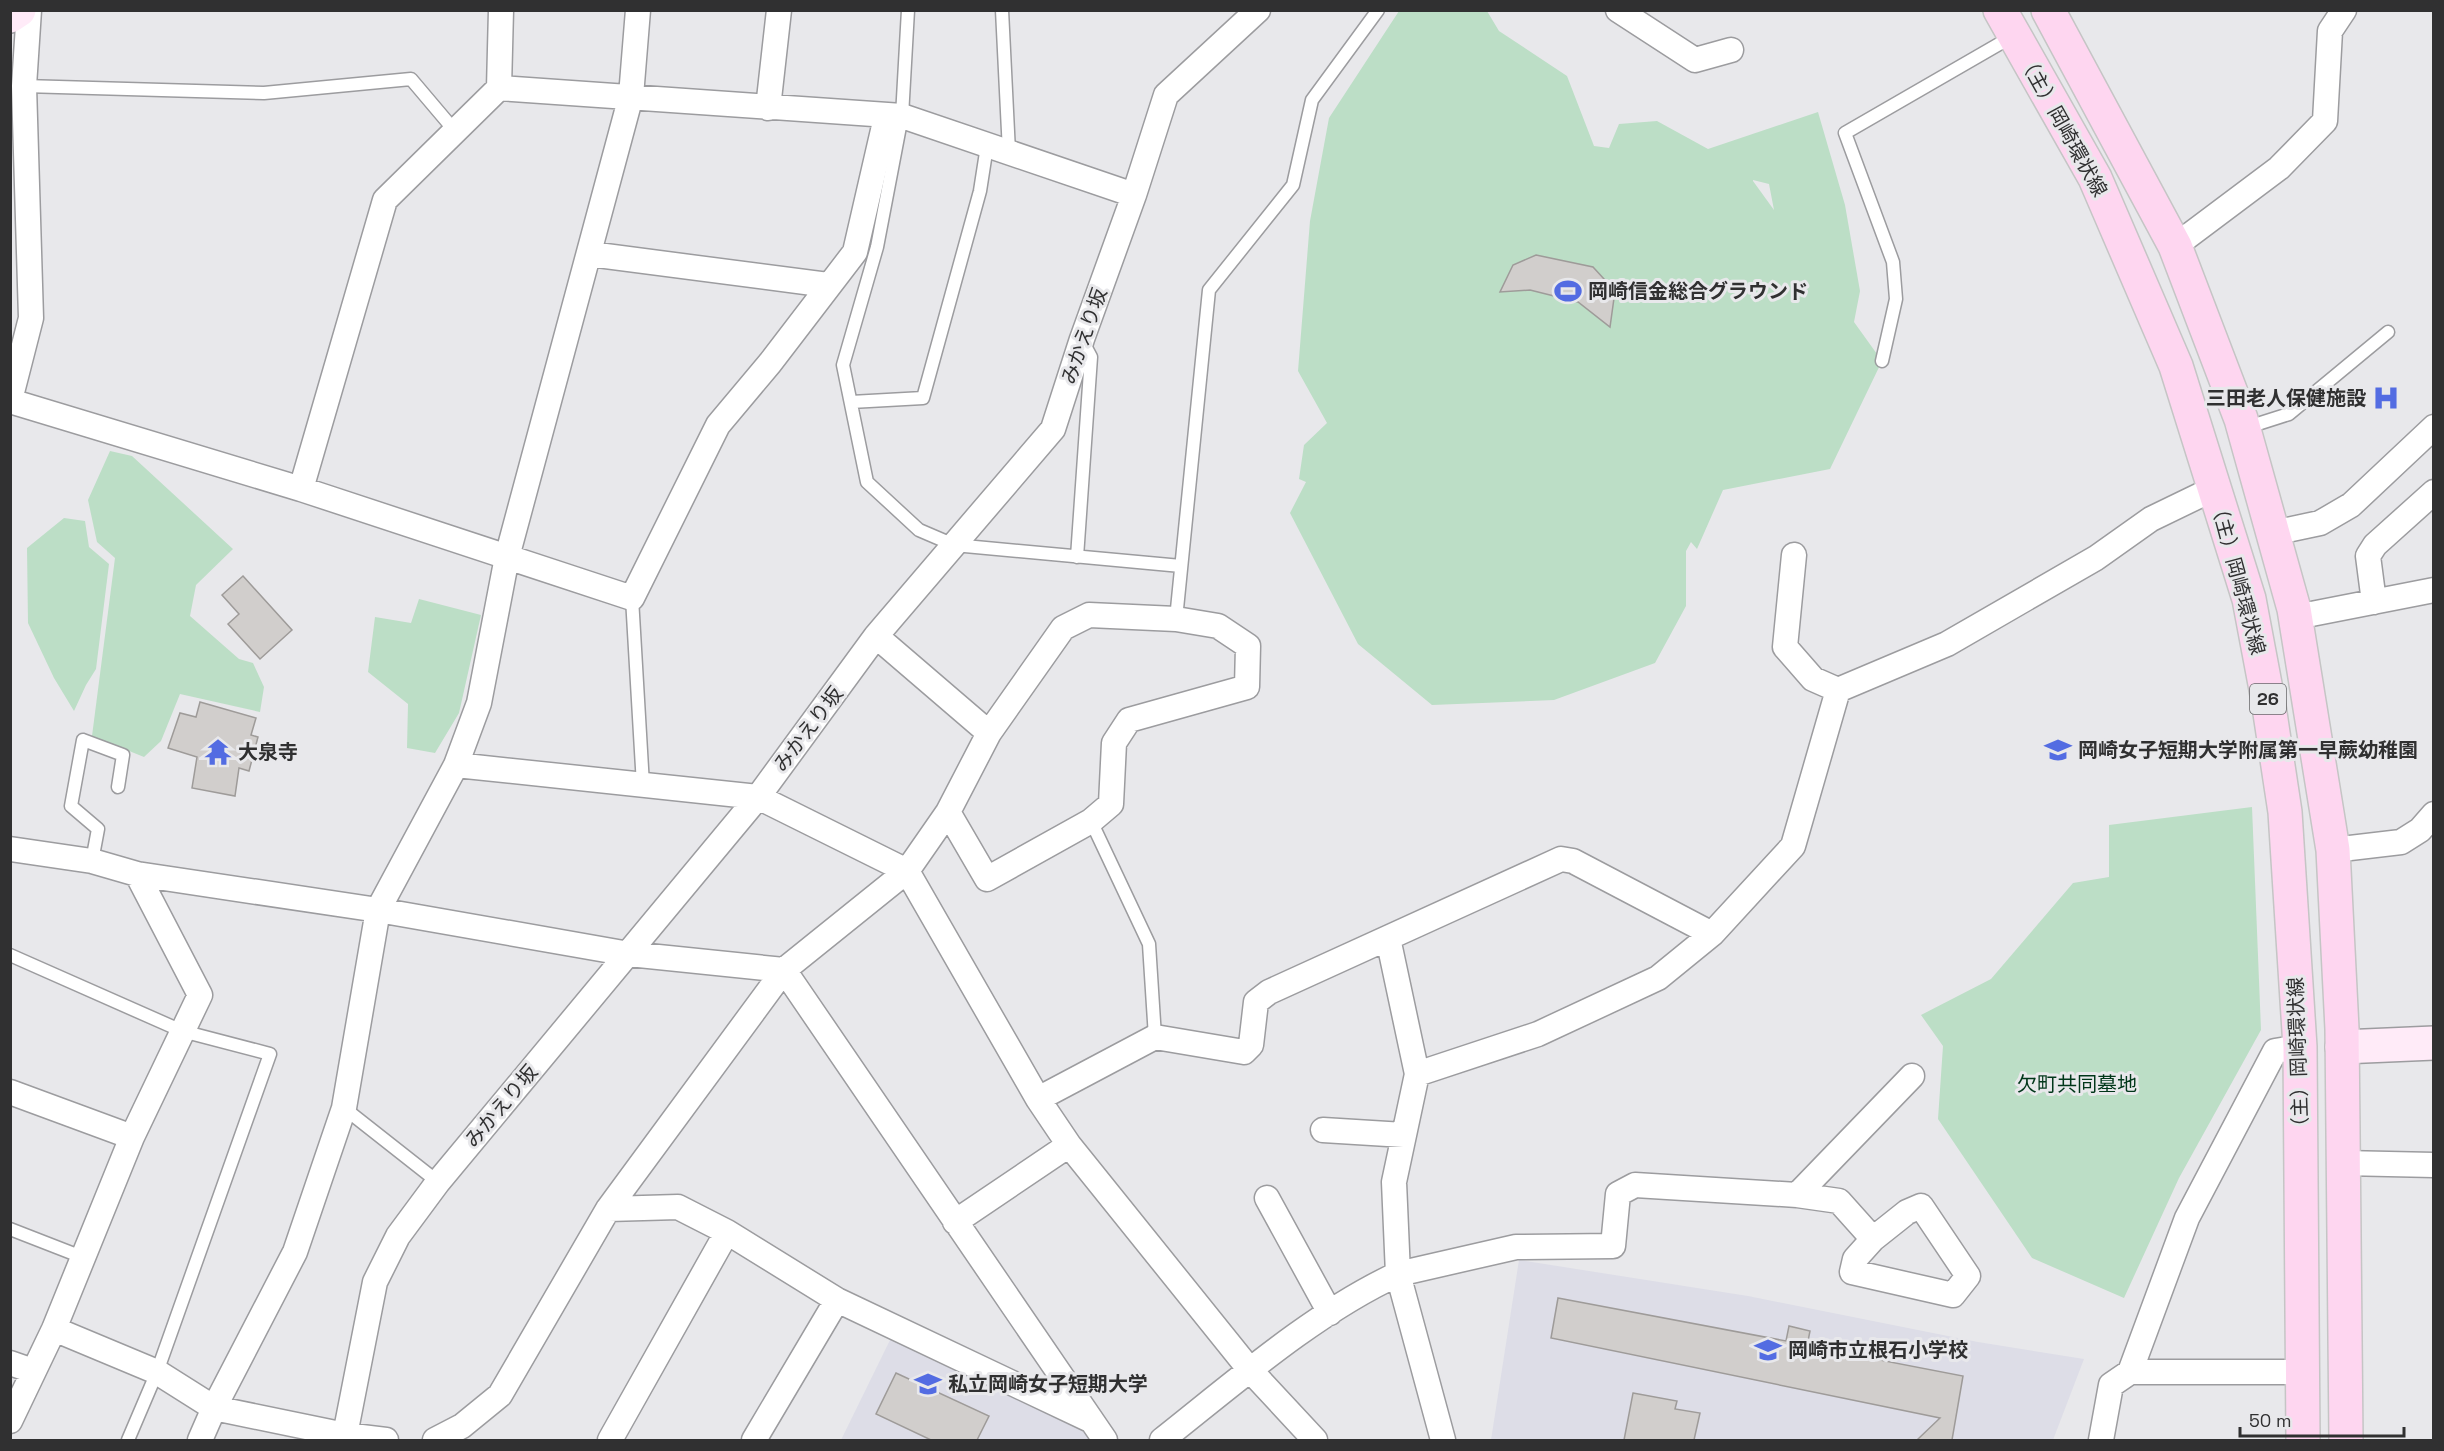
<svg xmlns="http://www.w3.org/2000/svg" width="2444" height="1451" font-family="'Space Grotesk','Noto Sans JP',sans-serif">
<rect width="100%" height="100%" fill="#e8e8eb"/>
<path fill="#dddde7" d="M1519 1260 1748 1296 1978 1342 2084 1359 2053 1440H1491Z
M891 1338 1084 1429 1091 1440H841Z"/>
<path fill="#bcdec6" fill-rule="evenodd" d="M1399 11H1487L1499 31 1567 76 1594 146 1609 148 1619 124 1657 121 1708 149 1818 112 1845 205 1860 291 1854 322 1882 361 1830 469 1723 490 1697 549 1691 542 1686 551V606L1655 663 1554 700 1432 705 1358 644 1290 513 1306 482 1299 479 1304 445 1327 423 1298 371 1310 221 1329 118ZM1753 180 1769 184 1774 210 1753 181Z
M110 451 132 456 233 549 196 585 190 616 239 659 253 663 264 687 260 712 180 694 161 741 144 757 92 736 115 558 97 542 88 500Z
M64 518 85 521 89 547 109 564 96 669 86 685 74 711 54 678 28 623 27 548Z
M419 599 481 615 459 713 435 753 407 748 408 704 368 672 375 617 411 623Z
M2252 807 2261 1030 2179 1178 2124 1298 2032 1258 1938 1119 1943 1046 1921 1015 1991 979 2073 883 2109 877V825Z"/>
<path fill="#d1cecc" stroke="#9e9b99" stroke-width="1.5" d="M1536 255 1593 267 1615 291 1610 327 1578 302 1530 290 1500 292 1513 265Z
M243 576 292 630 260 659 228 624 239 614 222 595Z
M200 702 256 718 251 735 258 737 249 771 239 768 235 796 192 788 197 757 168 748 180 713 196 717Z
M1558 1298 1786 1341 1789 1326 1810 1331 1807 1346 1963 1376 1952 1440H1917L1940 1418 1551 1338Z
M896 1373 989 1416 977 1440H931L876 1414Z
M1633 1393 1677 1401 1675 1409 1700 1413 1694 1440H1624Z"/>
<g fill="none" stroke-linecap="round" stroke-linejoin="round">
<defs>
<path id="lane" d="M908 10 902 116 877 247 843 365 867 482 919 530 954 545 1181 566
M1002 10 1009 152
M24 86 264 93 411 79 455 131
M1882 361 1896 299 1893 262 1845 133 2013 36
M851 402 923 398 980 191 987 146
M2245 428 2289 414 2388 332
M1077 557 1091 357 1082 340
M632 598 643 785
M1176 619 1209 290 1293 185 1312 100 1378 10
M1091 821 1149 944 1155 1037
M92 861 98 829 71 806 83 740 123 755 118 787
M10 955 182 1031 270 1054 157 1372 128 1440
M344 1108 438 1182
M10 1229 82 1257"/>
<path id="street" d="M1618 10 1695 60 1731 50
M499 88 902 116 1134 195
M768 108 779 10
M2175 246 2279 168 2325 121 2330 31 2344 10
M590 254 828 285
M10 400 31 318 24 86 29 10
M10 401 301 489 632 598 718 425 770 363 855 252 884 126 902 116
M301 489 385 200 499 88 501 10
M2273 533 2320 523 2351 505 2434 427
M1794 555 1785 647 1813 679 1838 690
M2374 602 2368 556 2375 545 2434 492
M2296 617 2434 590
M876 636 989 733
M456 765 758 797 907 871 1038 1099 1069 1145 1250 1370 1315 1440
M10 849 92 861 137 874 378 910 629 954 784 970 1105 1440
M2333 850 2401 842 2420 830 2434 814
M1388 938 1417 1074
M10 1092 132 1137
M1038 1099 1155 1037 1244 1052 1251 1045 1256 1002 1269 992 1561 859 1573 861 1712 934
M1323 1130 1404 1135
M2343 1163 2434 1165
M1797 1195 1839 1201 1873 1239 1907 1212 1921 1206 1968 1276 1953 1295 1852 1272 1855 1259 1873 1239
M1267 1198 1330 1313
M608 1209 678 1207 727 1232 837 1300 1090 1420
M955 1222 1069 1145
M54 1329 157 1372 214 1408 345 1435 386 1440
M10 1363 33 1371
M2130 1372H2302
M10 1421 54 1329 132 1137 200 995 137 874
M200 1440 214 1408 295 1252 344 1108 378 910 456 765 479 703 507 557 631 96 638 10
M344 1440 375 1282 398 1236 438 1182 758 797 876 636 1053 429 1082 339 1134 195 1166 95 1258 10
M435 1440 462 1426 500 1395 608 1209 784 970 907 871 948 812 989 733 1063 628 1089 615 1176 619 1218 626 1248 646 1247 687 1129 720 1114 743 1111 804 1091 821 987 879 948 812
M610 1440 727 1232
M754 1440 837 1300
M1162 1440C1233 1384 1315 1312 1398 1274L1394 1182 1417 1074 1538 1034 1658 978 1712 934 1793 846 1838 690 1947 644 2096 558 2151 519 2215 488
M1443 1440 1398 1274 1516 1247 1613 1246 1618 1194 1635 1185 1797 1195 1912 1076
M2101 1440 2111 1385 2130 1372 2187 1218 2275 1051 2300 1047"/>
<path id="secondary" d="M10 16 19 10
M2342 1047 2434 1043"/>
<path id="primary" d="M2000 10 2095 178 2176 366 2249 599 2268 700 2285 812 2300 1047 2303 1440
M2048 10 2175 246 2241 419 2294 609 2333 850 2342 1029 2346 1440"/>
</defs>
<use href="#lane" stroke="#9c9c9f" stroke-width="15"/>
<use href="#street" stroke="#9c9c9f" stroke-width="27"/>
<use href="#secondary" stroke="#9c9c9f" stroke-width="36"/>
<use href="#primary" stroke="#c5c5c5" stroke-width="36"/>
<use href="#lane" stroke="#fff" stroke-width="12"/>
<use href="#street" stroke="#fff" stroke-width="24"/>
<use href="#secondary" stroke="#ffebf8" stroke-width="33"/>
<use href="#primary" stroke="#fed6f0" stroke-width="33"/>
</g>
<defs>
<symbol id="stadium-bare" viewBox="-9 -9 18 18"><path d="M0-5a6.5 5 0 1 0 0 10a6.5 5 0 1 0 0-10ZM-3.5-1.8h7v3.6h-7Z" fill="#536ce2" stroke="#e8e8eb" stroke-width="2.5" paint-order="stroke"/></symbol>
<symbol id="hospital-bare" viewBox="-9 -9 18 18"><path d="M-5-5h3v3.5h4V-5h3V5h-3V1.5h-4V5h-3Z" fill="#536ce2" stroke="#e8e8eb" stroke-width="2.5" paint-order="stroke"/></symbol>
<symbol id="school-bare" viewBox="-9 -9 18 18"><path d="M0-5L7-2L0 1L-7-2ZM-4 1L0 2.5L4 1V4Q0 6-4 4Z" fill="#536ce2" stroke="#e8e8eb" stroke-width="2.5" paint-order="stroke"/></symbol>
<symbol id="temple-bare" viewBox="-9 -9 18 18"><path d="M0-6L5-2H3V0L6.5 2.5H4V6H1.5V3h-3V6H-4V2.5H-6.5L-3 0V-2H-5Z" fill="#536ce2" stroke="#e8e8eb" stroke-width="2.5" paint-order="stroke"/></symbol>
</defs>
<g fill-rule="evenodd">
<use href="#stadium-bare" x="1549" y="272" width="38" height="38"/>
<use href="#hospital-bare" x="2367" y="379" width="38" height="38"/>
<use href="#school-bare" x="2039" y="731" width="38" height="38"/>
<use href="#temple-bare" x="199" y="733" width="38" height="38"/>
<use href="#school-bare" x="1749" y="1331" width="38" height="38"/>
<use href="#school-bare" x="909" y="1365" width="38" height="38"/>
</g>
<g text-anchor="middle" stroke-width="6" stroke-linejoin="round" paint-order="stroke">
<rect fill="#e8e8eb" stroke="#676769" stroke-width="1.5" x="2250" y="684" width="36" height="30" rx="4.5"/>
<g font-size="18" font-weight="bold" fill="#303031">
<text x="2268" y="705">26</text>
</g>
<g font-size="20" fill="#303031" stroke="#e8e8eb">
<text transform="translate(2063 125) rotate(61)" y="7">（主）岡崎環状線</text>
<text transform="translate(1084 336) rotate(-71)" y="7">みかえり坂</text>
<text transform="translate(2238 577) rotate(75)" y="7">（主）岡崎環状線</text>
<text transform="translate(808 729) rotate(-53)" y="7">みかえり坂</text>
<text transform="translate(2298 1057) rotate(-92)" y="7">（主）岡崎環状線</text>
<text transform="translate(501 1106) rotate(-50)" y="7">みかえり坂</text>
</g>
<g font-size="20" font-weight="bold" fill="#303031" stroke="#e8e8eb" text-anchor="start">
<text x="1588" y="298">岡崎信金総合グラウンド</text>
<text x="2366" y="405" text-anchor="end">三田老人保健施設</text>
<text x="2078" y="757">岡崎女子短期大学附属第一早蕨幼稚園</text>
<text x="238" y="759">大泉寺</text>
<text x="1788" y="1357">岡崎市立根石小学校</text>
<text x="948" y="1391">私立岡崎女子短期大学</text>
</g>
<g font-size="20" fill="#01371a" stroke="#e8e8eb">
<text x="2077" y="1091">欠町共同墓地</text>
</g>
</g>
<rect width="2444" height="1451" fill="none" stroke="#303031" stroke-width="24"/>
<path d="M2240 1427v9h164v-9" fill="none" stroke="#303031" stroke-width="3"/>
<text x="2249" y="1427" font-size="18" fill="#303031" stroke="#e8e8eb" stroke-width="4.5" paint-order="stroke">50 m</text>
</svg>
